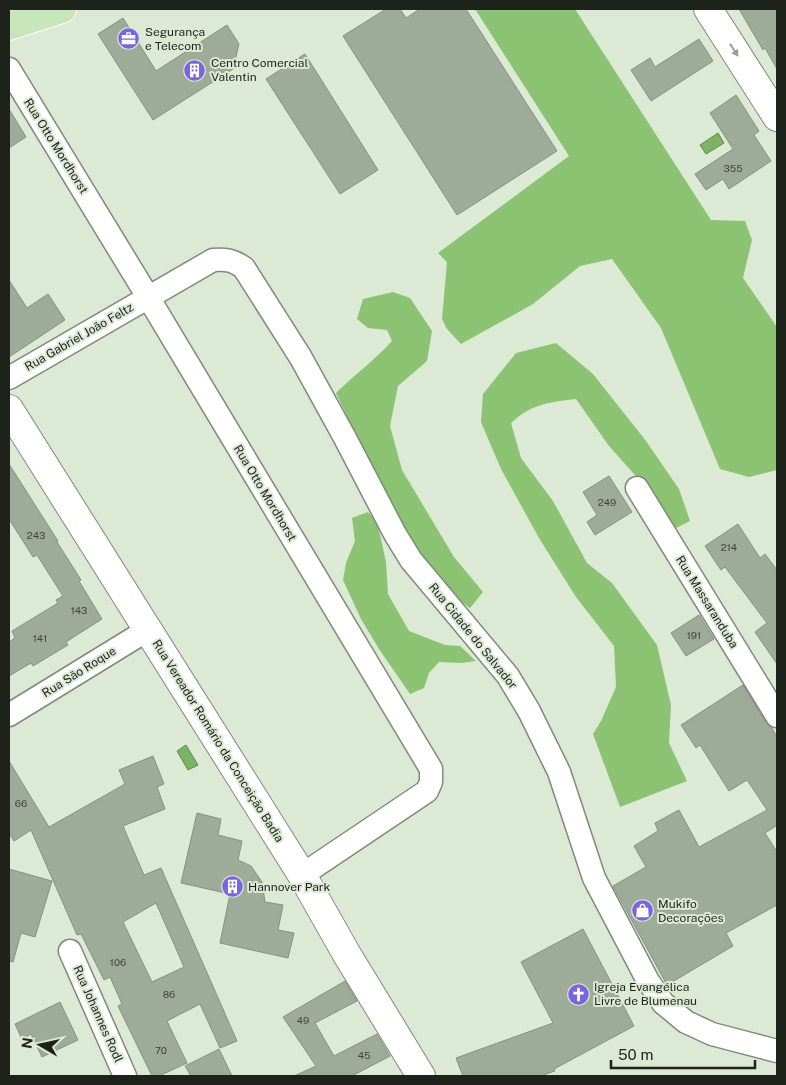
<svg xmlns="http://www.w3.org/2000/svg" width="786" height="1085" font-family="'Public Sans',sans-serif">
<rect width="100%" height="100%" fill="#dbe9d5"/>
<path fill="#8bc373" d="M475 9H575L711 220 745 221 752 240 743 278 777 327V470L749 477 720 469 661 328 612 259 580 266 533 304 461 344 447 329 442 319 447 262 438 253 569 156Z
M393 292 410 298 432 331 427 361 398 386 390 426 402 470 454 557 483 592 470 608 453 596 405 531 377 480 336 393C354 375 375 360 392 341L387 330 368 328 357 319 363 299Z
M556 343 593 374 646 441 679 489 690 521 674 529 643 484 609 446 576 399C550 402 531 404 511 423L521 458 553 501 587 563 612 583 657 645 671 705 669 743 687 781 620 807 593 734 601 721 616 687 614 646 576 597 539 538 501 469 481 422 483 394 516 353Z
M368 512 377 521 386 562 388 594 409 631 445 645 460 646 476 661 461 663 439 662 429 673 424 688 410 694 379 649 361 619 343 580 346 563 355 541 352 518Z"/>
<path fill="#7db464" stroke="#60884e" d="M718 133 724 143 706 154 700 145Z
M186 745 198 765 188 770 177 751Z"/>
<path fill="#9dab98" stroke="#84917f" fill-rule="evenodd" d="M386 9H400L406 18 420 9H466L557 151 457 215 343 36Z
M739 9H777V69L765 48 763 50Z
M123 18 156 71 227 25 239 44 233 69 153 120 98 34Z
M699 39 713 61 651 101 631 70 650 58 655 67Z
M305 54 378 170 340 194 266 79Z
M736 95 759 131 754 135 771 161 729 189 723 179 706 190 695 174 733 149 710 113Z
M9 109 26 137 9 148Z
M9 280 27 308 48 294 65 320 9 357Z
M9 464 58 541 57 542 81 580 79 581 102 619 66 642 68 645 33 666 31 663 9 676V642L15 638 12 631 58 603 56 600 63 596 37 555 33 557 9 519Z
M609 476 632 512 595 535 587 522 597 515 583 492Z
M738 524 760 558 765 554 777 570V664L755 632 767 623 725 567 721 570 705 546Z
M699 615 714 639 686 656 671 633Z
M743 685 766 723 772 728 777 737V827L776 826 765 833 777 852V905L726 933 733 946 667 985 613 886 646 867 634 846 658 831 655 823 679 810 699 847 767 810 747 780 729 791 700 745 696 748 681 725Z
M153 756 164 784 157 787 165 809 123 826 144 875 161 868 237 1041 220 1048 200 1004 167 1021 187 1063 159 1076H152L118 1006 122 1004 110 977 104 980 81 934 77 935 31 830 14 841 9 833V761L49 827 125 784 119 770ZM156 903 184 967 152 982 123 922Z
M197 813 221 819 218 835 242 841 238 860 251 866 262 882 265 902 283 905 278 930 294 933 288 958 220 943 230 894 181 883Z
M9 869 52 881 35 937 21 933 13 962 9 961Z
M583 929 634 1026 554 1069 555 1071 540 1076H463L456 1058 553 1023 521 962Z
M345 981 357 1001 315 1023 334 1056 377 1034 390 1056 352 1076H294L316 1066 283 1017Z
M60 1002 78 1040 42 1057 31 1034 22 1039 15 1024Z
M219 1049 232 1076H191L185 1066Z"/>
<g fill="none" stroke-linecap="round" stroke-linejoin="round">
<defs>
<path id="street" d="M9 69 148 297 431 769V782L427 791 302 875
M9 378 213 260C226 259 233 260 244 268L301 358 345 438 395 534 411 560 508 676 529 711 559 772 594 878 648 981 663 1003 686 1022 712 1034 777 1051
M637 488 777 716
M9 715 149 629
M70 951 125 1076"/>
<path id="secondary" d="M708 9 777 117
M9 409 302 875 346 953 421 1076"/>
<path id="primary" d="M9 26 62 9"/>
</defs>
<use href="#street" stroke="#7e8b79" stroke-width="25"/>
<use href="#secondary" stroke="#7e8b79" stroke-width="30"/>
<use href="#primary" stroke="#fff" stroke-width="30"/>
<use href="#street" stroke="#fff" stroke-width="22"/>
<use href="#secondary" stroke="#fff" stroke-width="28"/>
<use href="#primary" stroke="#c7e6b9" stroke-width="28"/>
</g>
<defs><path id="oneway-solid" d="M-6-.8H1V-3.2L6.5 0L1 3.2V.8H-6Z" transform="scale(1.25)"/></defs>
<use fill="#999c98" href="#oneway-solid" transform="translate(734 50) rotate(57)"/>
<defs>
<symbol id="office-disc" viewBox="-11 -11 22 22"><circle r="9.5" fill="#7865e0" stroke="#dbe9d5"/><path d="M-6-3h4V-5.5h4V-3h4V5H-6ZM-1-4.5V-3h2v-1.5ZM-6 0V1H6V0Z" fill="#fff"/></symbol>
<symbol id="building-disc" viewBox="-11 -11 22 22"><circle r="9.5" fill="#7865e0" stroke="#dbe9d5"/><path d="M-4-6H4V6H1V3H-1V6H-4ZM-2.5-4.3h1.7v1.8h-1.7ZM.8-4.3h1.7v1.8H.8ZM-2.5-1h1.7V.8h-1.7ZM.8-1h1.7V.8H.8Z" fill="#fff"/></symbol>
<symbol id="shop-disc" viewBox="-11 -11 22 22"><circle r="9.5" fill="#7865e0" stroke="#dbe9d5"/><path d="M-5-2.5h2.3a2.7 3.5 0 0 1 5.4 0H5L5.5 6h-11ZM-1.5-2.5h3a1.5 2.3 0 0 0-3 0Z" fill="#fff"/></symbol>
<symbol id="church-disc" viewBox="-11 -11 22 22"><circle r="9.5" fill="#7865e0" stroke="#dbe9d5"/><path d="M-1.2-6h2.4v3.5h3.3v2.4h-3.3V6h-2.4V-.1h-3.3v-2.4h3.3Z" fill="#fff"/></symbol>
</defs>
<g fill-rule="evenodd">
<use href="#office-disc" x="116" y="26" width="25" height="25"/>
<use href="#building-disc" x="182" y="58" width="25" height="25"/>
<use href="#building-disc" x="220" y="874" width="25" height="25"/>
<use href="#shop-disc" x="630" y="898" width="25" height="25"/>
<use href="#church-disc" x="566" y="982" width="25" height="25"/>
</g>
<g text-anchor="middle" stroke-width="4" stroke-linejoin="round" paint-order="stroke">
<g font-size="10" fill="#3d443a">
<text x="733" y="172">355</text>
<text x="607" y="506">249</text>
<text x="36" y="539">243</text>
<text x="729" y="551">214</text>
<text x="79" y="614">143</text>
<text x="694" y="639">191</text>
<text x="40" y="642">141</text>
<text x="21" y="807">66</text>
<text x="118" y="966">106</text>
<text x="169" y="998">86</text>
<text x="303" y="1024">49</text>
<text x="161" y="1054">70</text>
<text x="364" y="1059">45</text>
</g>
<g font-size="12" fill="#1d221b" stroke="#dbe9d5" text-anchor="start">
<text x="145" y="36">Segurança<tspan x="145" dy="14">e Telecom</tspan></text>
<text x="211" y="67">Centro Comercial<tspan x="211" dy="14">Valentin</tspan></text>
<text x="248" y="891">Hannover Park</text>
<text x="658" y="908">Mukifo<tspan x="658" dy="14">Decorações</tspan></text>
<text x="594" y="991">Igreja Evangélica<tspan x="594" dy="14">Livre de Blumenau</tspan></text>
</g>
<g font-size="12" fill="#1d221b" stroke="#dbe9d5">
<text transform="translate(56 146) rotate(58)" y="4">Rua Otto Mordhorst</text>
<text transform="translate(79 337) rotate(-30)" y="4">Rua Gabriel João Feltz</text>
<text transform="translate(265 493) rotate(59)" y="4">Rua Otto Mordhorst</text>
<text transform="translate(707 602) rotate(58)" y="4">Rua Massaranduba</text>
<text transform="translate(473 636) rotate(51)" y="4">Rua Cidade do Salvador</text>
<text transform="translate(79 672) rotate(-32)" y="4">Rua São Roque</text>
<text transform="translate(218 741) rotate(58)" y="4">Rua Vereador Romário da Conceição Badia</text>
<text transform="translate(98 1014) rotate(66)" y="4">Rua Johannes Rodl</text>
</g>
</g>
<rect width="786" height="1085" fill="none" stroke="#1d221b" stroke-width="20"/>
<g transform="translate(40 1045) rotate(279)" stroke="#dbe9d5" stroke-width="4" paint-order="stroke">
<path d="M0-4L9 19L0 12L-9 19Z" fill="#1d221b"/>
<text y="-8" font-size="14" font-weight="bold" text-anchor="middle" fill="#1d221b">N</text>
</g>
<path d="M611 1060v8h144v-8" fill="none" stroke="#1d221b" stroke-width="2.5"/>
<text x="618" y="1060" font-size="15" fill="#1d221b" stroke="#dbe9d5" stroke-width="4" paint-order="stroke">50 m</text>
</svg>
